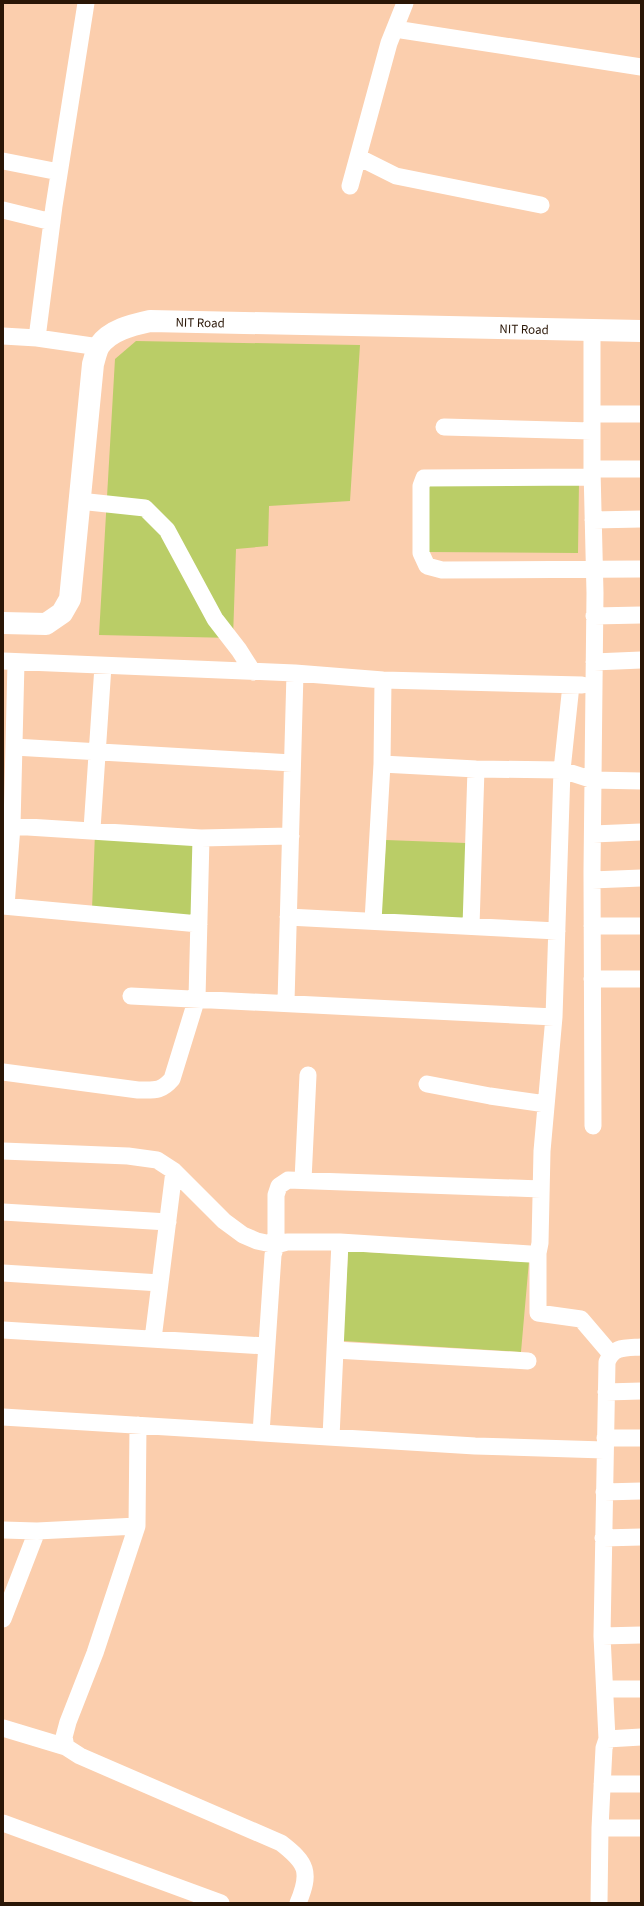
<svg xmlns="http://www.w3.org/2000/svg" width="644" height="1906" font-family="'Source Sans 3',sans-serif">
<rect width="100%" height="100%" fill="#fbcead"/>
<path fill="#bacd67" d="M136 341 360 345 350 501 269 506 268 546 236 549 233 638 99 635 115 359Z
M428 481 579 482 578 553 427 552Z
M95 833 195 842 193 917 92 909Z
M386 840 466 843 465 919 381 914Z
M348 1251 529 1261 521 1352 343 1341Z"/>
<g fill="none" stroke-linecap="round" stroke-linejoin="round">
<path stroke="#fff" stroke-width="17" d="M395 29 641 67
M358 157 396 176 541 205
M3 161 59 172
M350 186 389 43 405 3
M3 210 52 222
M592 330V469L595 593 592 872 593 1126
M3 336 37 338 99 347
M37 338 54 206 86 3
M592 414H641
M444 427 592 431
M592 469H641
M592 477 424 478 421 486V553L427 566 442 570 641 569
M79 501 145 508 167 530 215 619 239 650 253 672
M593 520 641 519
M594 616 641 615
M3 661 295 673 383 680 582 685
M594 662 641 660
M14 747 292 763
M382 764 476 769 562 770 593 780 641 781
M12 826 201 838 291 836
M92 829 103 666
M593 834 641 832
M592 880 641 878
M3 906 199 924
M6 906 12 826 16 662
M288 917 557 931
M373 921 382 764 383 680
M471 926 476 769
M592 926H641
M592 979H641
M131 996 554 1017 562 770 571 685
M286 1002 295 673
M3 1072 138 1090C154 1090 161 1092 172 1079L197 998 201 838
M427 1084 490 1096 546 1104
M3 1151 128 1156 157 1160 174 1171 224 1221 243 1235 257 1241 276 1245V1195L279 1186 288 1180 541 1189
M303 1180 308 1075
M3 1212 168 1222
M538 1253V1313L581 1319 610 1353
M3 1273 160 1283
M3 1330 266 1346
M153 1339 174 1171
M335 1350 528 1361
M606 1392 641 1391
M3 1417 475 1446 604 1450
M138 1425 137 1526 95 1653 68 1722 64 1737 66 1747 80 1756 281 1843C307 1863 311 1872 298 1903
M261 1433 273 1255 276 1245 287 1242H340L530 1254 538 1253 540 1243 542 1151 554 1017
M331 1437 340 1242
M605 1438H641
M604 1492 641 1491
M3 1530 37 1531 137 1526
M603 1538 641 1537
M3 1619 37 1531
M602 1636 641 1635
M605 1689H641
M3 1728 66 1747
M607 1739 602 1636 607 1362C613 1346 626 1348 641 1347
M602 1784H641
M3 1823 221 1903
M600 1828H641
M599 1903 600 1828 604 1748 607 1739 641 1737"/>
<path stroke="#fff" stroke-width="22" id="s1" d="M3 623 46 624 62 613 70 599 93 364C95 358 96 351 99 346 110 330 132 325 150 321L641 331"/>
</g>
<g text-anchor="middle" stroke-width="3" stroke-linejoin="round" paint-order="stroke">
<g font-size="13" fill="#2a1606" stroke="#fef8f4">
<text dy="5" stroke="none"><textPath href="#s1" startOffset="442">NIT Road</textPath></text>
<text dy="5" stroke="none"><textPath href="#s1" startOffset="766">NIT Road</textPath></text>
</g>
</g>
<rect width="644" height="1906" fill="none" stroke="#2a1606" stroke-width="8"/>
</svg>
